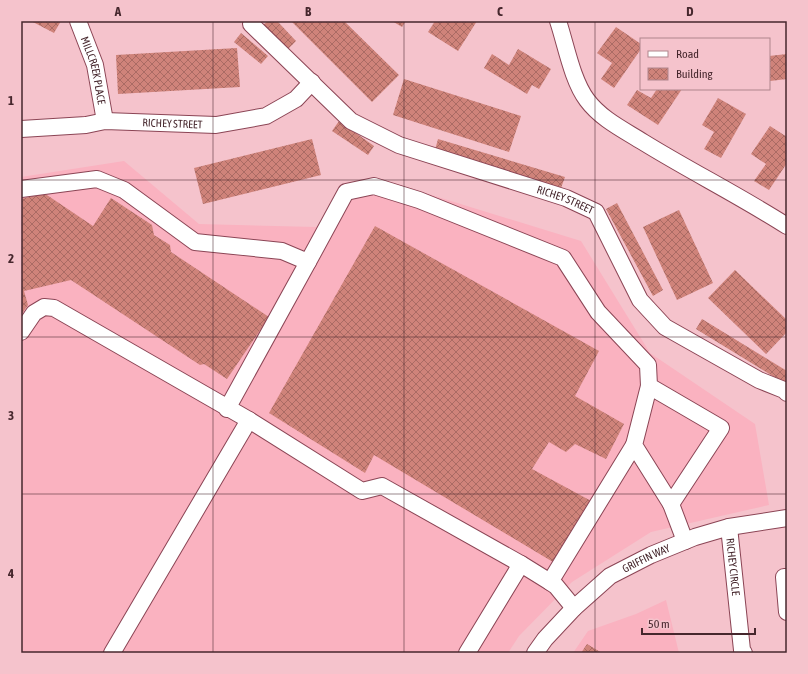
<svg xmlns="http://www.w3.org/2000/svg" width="808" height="674" font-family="'Asap Condensed',sans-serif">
<defs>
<pattern id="building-cross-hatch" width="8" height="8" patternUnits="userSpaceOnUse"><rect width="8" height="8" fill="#cf837a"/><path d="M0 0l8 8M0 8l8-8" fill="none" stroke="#aa6b64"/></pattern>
</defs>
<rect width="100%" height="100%" fill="#f5c3cc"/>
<path fill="#fab2c0" d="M124 161 199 224 316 227 373 177 581 241 650 353 755 424 769 505 651 532 572 582 519 636 508 653H21V177Z
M666 600 679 653H573L588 631 636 614Z"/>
<path fill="url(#building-cross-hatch)" d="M31 21H61L54 33Z
M268 21H277L296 41 287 50 263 25Z
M291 21H344L399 75 372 102Z
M392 21H406L402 27Z
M435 21H477L458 51 428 32Z
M616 27 641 44V49L614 88 601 79 612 63 597 53Z
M241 33 268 56 261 64 234 42Z
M237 48 240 87 118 94 116 55Z
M518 49 551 69 539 89 532 85 527 94 484 68 492 54 509 65Z
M787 54V79L770 81 769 56Z
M404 79 521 116 509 152 393 115Z
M657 89H682L658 125 627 105 637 90 651 98Z
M718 98 746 114 721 158 704 149 714 132 702 125Z
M339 121 374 146 368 155 332 131Z
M770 126 787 137V163L769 190 754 181 766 164 751 154Z
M312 139 321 175 203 204 194 168Z
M438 139 565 177 561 188 435 150Z
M44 193 93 226 111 198 152 225 154 235 170 245 171 252 269 317 227 379 204 364 200 365 71 280 24 291 28 305 21 315V199Z
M617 203 663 290 653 296 606 209Z
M679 210 713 283 677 300 643 227Z
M375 226 599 351 575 396 624 424 606 459 575 444 566 452 549 442 532 469 593 502 558 565 374 455 365 473 269 413Z
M735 270 787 320V332L766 354 708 298Z
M702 319 787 371V385L696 329Z
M587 644 602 653H581Z"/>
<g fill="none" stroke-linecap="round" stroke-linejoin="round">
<defs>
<g id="minor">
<path id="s1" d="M78 21 95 65 105 121"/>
<path d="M558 21C566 45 572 80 587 100 601 119 624 130 643 142 690 171 740 196 787 226"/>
<path id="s2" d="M251 24 351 121 399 145 566 198 596 212 640 300 665 327 759 380 784 390 787 393"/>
<path id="s3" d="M21 129 86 125 105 121 216 125 266 116 296 99 312 82"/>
<path d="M21 189 97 179 124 190 195 242 282 251 308 262 346 192 374 186 419 200 563 258 598 312 648 365 649 386 721 428 671 504 685 541"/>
<path d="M21 332 34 313 44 307 54 308 249 420 362 491 382 486 521 564 550 582 556 586 574 608"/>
<path d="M649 386 634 445 671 504"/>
<path d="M227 409 308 262"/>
<path id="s4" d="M729 527 742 650 744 653"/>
<path d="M787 577H784L787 612"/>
<path d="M550 582 634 445"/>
<path d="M112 653 249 420"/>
<path d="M467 653 521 564"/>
<path id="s5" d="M535 653 545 639 574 608 610 576 651 555 695 537 729 527 787 518"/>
</g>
</defs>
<use href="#minor" stroke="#8b4555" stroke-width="18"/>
<use href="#minor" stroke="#fff" stroke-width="16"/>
</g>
<path fill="none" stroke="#46272d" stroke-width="1" stroke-opacity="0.55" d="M213 21V653M404 21V653M595 21V653M21 180H787M21 337H787M21 494H787"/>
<g text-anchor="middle" stroke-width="3.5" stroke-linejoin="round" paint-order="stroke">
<g font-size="11" fill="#46272d" stroke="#f5c3cc">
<text dy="4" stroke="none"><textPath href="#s1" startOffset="52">MILLCREEK PLACE</textPath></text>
<text dy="4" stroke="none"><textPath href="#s3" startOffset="152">RICHEY STREET</textPath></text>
<text dy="4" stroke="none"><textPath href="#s2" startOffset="368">RICHEY STREET</textPath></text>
<text dy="4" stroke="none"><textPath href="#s5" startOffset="148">GRIFFIN WAY</textPath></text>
<text dy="4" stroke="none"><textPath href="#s4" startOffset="40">RICHEY CIRCLE</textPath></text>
</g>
</g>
<rect width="808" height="674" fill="none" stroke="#f5c3cc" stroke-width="44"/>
<rect x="640" y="38" width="130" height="52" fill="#f5c3cc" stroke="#af858c"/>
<rect x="648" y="51" width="20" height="6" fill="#ffffff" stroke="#af858c"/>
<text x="676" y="58" font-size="12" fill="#46272d">Road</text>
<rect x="648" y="68" width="20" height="12" fill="url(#building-cross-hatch)" stroke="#af858c"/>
<text x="676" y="78" font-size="12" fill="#46272d">Building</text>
<path d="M642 628v6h113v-6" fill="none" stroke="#46272d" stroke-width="2"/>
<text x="648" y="628" font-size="12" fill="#46272d" stroke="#f5c3cc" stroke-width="3" paint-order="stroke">50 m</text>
<rect x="22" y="22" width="764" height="630" fill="none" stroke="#46272d" stroke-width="1.5"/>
<g font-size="13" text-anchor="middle" font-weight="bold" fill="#46272d">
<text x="118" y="16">A</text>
<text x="308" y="16">B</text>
<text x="500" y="16">C</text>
<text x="690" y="16">D</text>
<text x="11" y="105">1</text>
<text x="11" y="263">2</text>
<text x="11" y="420">3</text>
<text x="11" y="578">4</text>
</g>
</svg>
